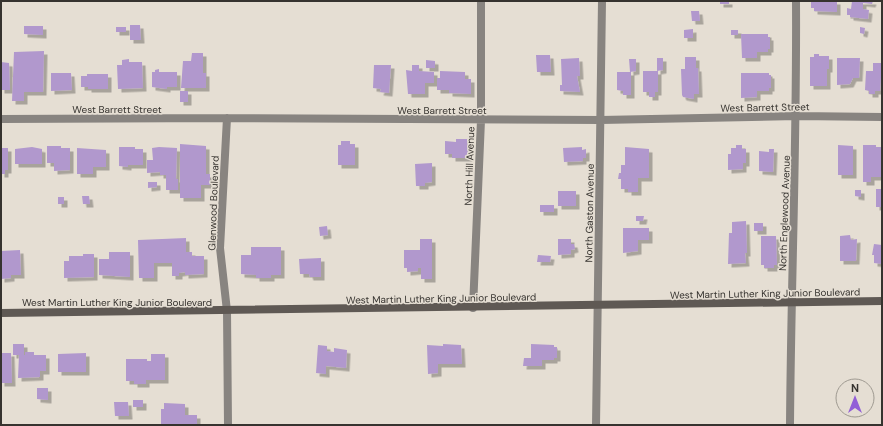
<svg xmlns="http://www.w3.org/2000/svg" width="883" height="426" font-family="'DM Sans',sans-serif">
<defs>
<filter id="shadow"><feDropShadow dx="3.5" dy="3.5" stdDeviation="0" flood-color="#0004"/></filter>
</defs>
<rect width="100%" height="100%" fill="#e5ded3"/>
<path fill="#b198cd" filter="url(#shadow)" d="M720 1H729V4H720Z
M811 1H837V12L814 11V8H811Z
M852 1H873L872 4 863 3V9L869 10 868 19 850 17V15H847V8L851 9Z
M691 11H699L700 21H692Z
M130 25H140L141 40H130Z
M24 26H43V35L24 34Z
M116 27H126V32H116Z
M860 27 865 28 864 34 860 33Z
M693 29V38H684V30Z
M731 30H738V35H731Z
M741 34H768V37H770V49H768V52H757V58H742Z
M44 51 43 92H24V101H12L14 52Z
M192 53H203V73H206V88H181L183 61H191Z
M814 54H819V56H829V69H827V86H810V57H814Z
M536 55H550L551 72H537Z
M685 57H696V68H698L699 94H694V99L683 97 682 95 681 69H685Z
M579 58 580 76H577L580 92 560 91V85H562L561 59Z
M657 58H663V70L657 71Z
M837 58H860L859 78H853L850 84 837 85Z
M129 59V62H142L143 88 118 89 117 65H122V60Z
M629 59H636V71L630 72Z
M426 60 435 61V68H426Z
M1 62 9 63 10 90H1Z
M873 63H882L880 91H875V94H869V91L865 90 866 71H873Z
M374 65H391L389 93 380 92 381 89 373 88Z
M412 65H419V71L434 72V83H425V94H408L406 70 412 71Z
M159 69V72H177V87H167V89L152 87V72H155V70Z
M440 71 465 72V79H471V94L449 93V90H437V78H440Z
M643 71H658V92H655V97H649V92H643Z
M617 72H631V95H623V91L617 90Z
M51 73H71L72 90 51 91Z
M741 73H769V75H771V88H769V91H757V97L741 98Z
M87 74H108V89H88V87H81V76H87Z
M180 91H188V102H180Z
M456 139H467L469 158H452V154H445V141L456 142Z
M341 141H350V144H355V165H338V145H341Z
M180 144 206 146V174H210V185H201V198H180Z
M736 145H742V149H746V163H743V169L728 170V154H731V148H736Z
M838 145 853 146V175H838Z
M863 145H876V147H882V177H871V182H863Z
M47 146H61V148H70V170L54 171V163H47Z
M32 147 42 149V164H15V149Z
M119 147H135V149H143V165H128V167L119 166Z
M159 147 177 148 176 179H178V190H166V175H160V172L147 173V160H153L152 148Z
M582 147V150L586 149V158H583V161L564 162 563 148Z
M625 147 649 149V178H638V192H628V189H621V179H618L619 173H621V165H625Z
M1 148H8V170H5V174H1Z
M77 148 106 150V167H93V174H77Z
M769 149H774L773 172 759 171V151L769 152Z
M432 163V182L425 183V186H416L415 164Z
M148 182H157V187L148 188Z
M876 189H882V207H876Z
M855 190H861V197L855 196Z
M558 191H576V206H558Z
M82 196H89L90 204H83Z
M58 197H64V204H58Z
M540 205H554V212H540Z
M636 216H644L643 221H636Z
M746 221 747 253H745L746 263 728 264 729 233H732V222Z
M754 223H763V231H754Z
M327 226 328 235 320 236 319 227Z
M623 228H649V240H638V251L623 253Z
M850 235 851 240 857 239 856 261H840V236Z
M761 236H776L777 265H774V268H764V265H761Z
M186 238V252H192V256H204V274L185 275V272L179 273V276H172V263H154V278H139L138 240Z
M420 239H432V279H421V268H418V271L407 272V268H404V250H420Z
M558 239H571V244H574L575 249 571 250V254L558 255Z
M874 244 882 245V264L874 263V255H872Z
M251 247H281V275H271V278H256V275L241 274V255H251Z
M20 250 21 275H11V278L1 279V251Z
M109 252H130V277L99 275V259H109Z
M83 254H94V277L64 278V261H69V256H83Z
M538 255 551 256 550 262H537Z
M321 258V277H310L309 274H300L299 259Z
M13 344H24V355H25V352H34V355H46V371H40V377L18 378 19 355H13Z
M443 344 461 345 462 364H438V373L428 374 427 345 443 346Z
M531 344 554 345V347H557V358H554V360H542V366H523L524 358H531Z
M318 345 327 346V351L334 352V348L347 350 346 368 326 366V374L316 373Z
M1 353H11L12 383H1Z
M86 353V372H58V354Z
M151 354H165V380H146V384H134V381H126V359H147V361H151Z
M37 388H48V400L37 399Z
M133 400H143V407H133Z
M114 402H128L129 416H115Z
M164 403 185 404V415H197V425L161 424V409H164Z"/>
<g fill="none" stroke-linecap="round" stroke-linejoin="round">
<path stroke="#888480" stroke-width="8" d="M1 119 227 118 601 120 797 116 882 117
M473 308 481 120V1
M227 311 220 248 227 118
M596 425 602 1
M790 425C791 284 797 142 796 1"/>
<path stroke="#888480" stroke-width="8" d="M227 311 228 425"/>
<path stroke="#5f5954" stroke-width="8" d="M1 313 882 301"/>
</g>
<g text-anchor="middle" stroke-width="3" stroke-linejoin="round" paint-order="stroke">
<g font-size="10" fill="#36332f" stroke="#e5ded3">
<text transform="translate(765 107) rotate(-1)" y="4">West Barrett Street</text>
<text x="117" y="113">West Barrett Street</text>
<text x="442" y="114">West Barrett Street</text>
<text transform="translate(469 166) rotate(-88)" y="4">North Hill Avenue</text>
<text transform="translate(213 203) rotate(-88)" y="4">Glenwood Boulevard</text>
<text transform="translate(589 213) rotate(-89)" y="4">North Gaston Avenue</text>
<text transform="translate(784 213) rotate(-88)" y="4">North Englewood Avenue</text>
<text transform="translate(765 293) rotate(-1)" y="4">West Martin Luther King Junior Boulevard</text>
<text transform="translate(441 298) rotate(-1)" y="4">West Martin Luther King Junior Boulevard</text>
<text x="117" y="306">West Martin Luther King Junior Boulevard</text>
</g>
</g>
<rect width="883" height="426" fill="none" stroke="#36332f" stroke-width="4"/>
<g transform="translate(855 398)"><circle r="19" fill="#e5ded3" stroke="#9f9a91"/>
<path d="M0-3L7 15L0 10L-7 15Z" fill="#925ed7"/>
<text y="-6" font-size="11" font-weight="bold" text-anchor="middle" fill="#36332f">N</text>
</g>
</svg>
